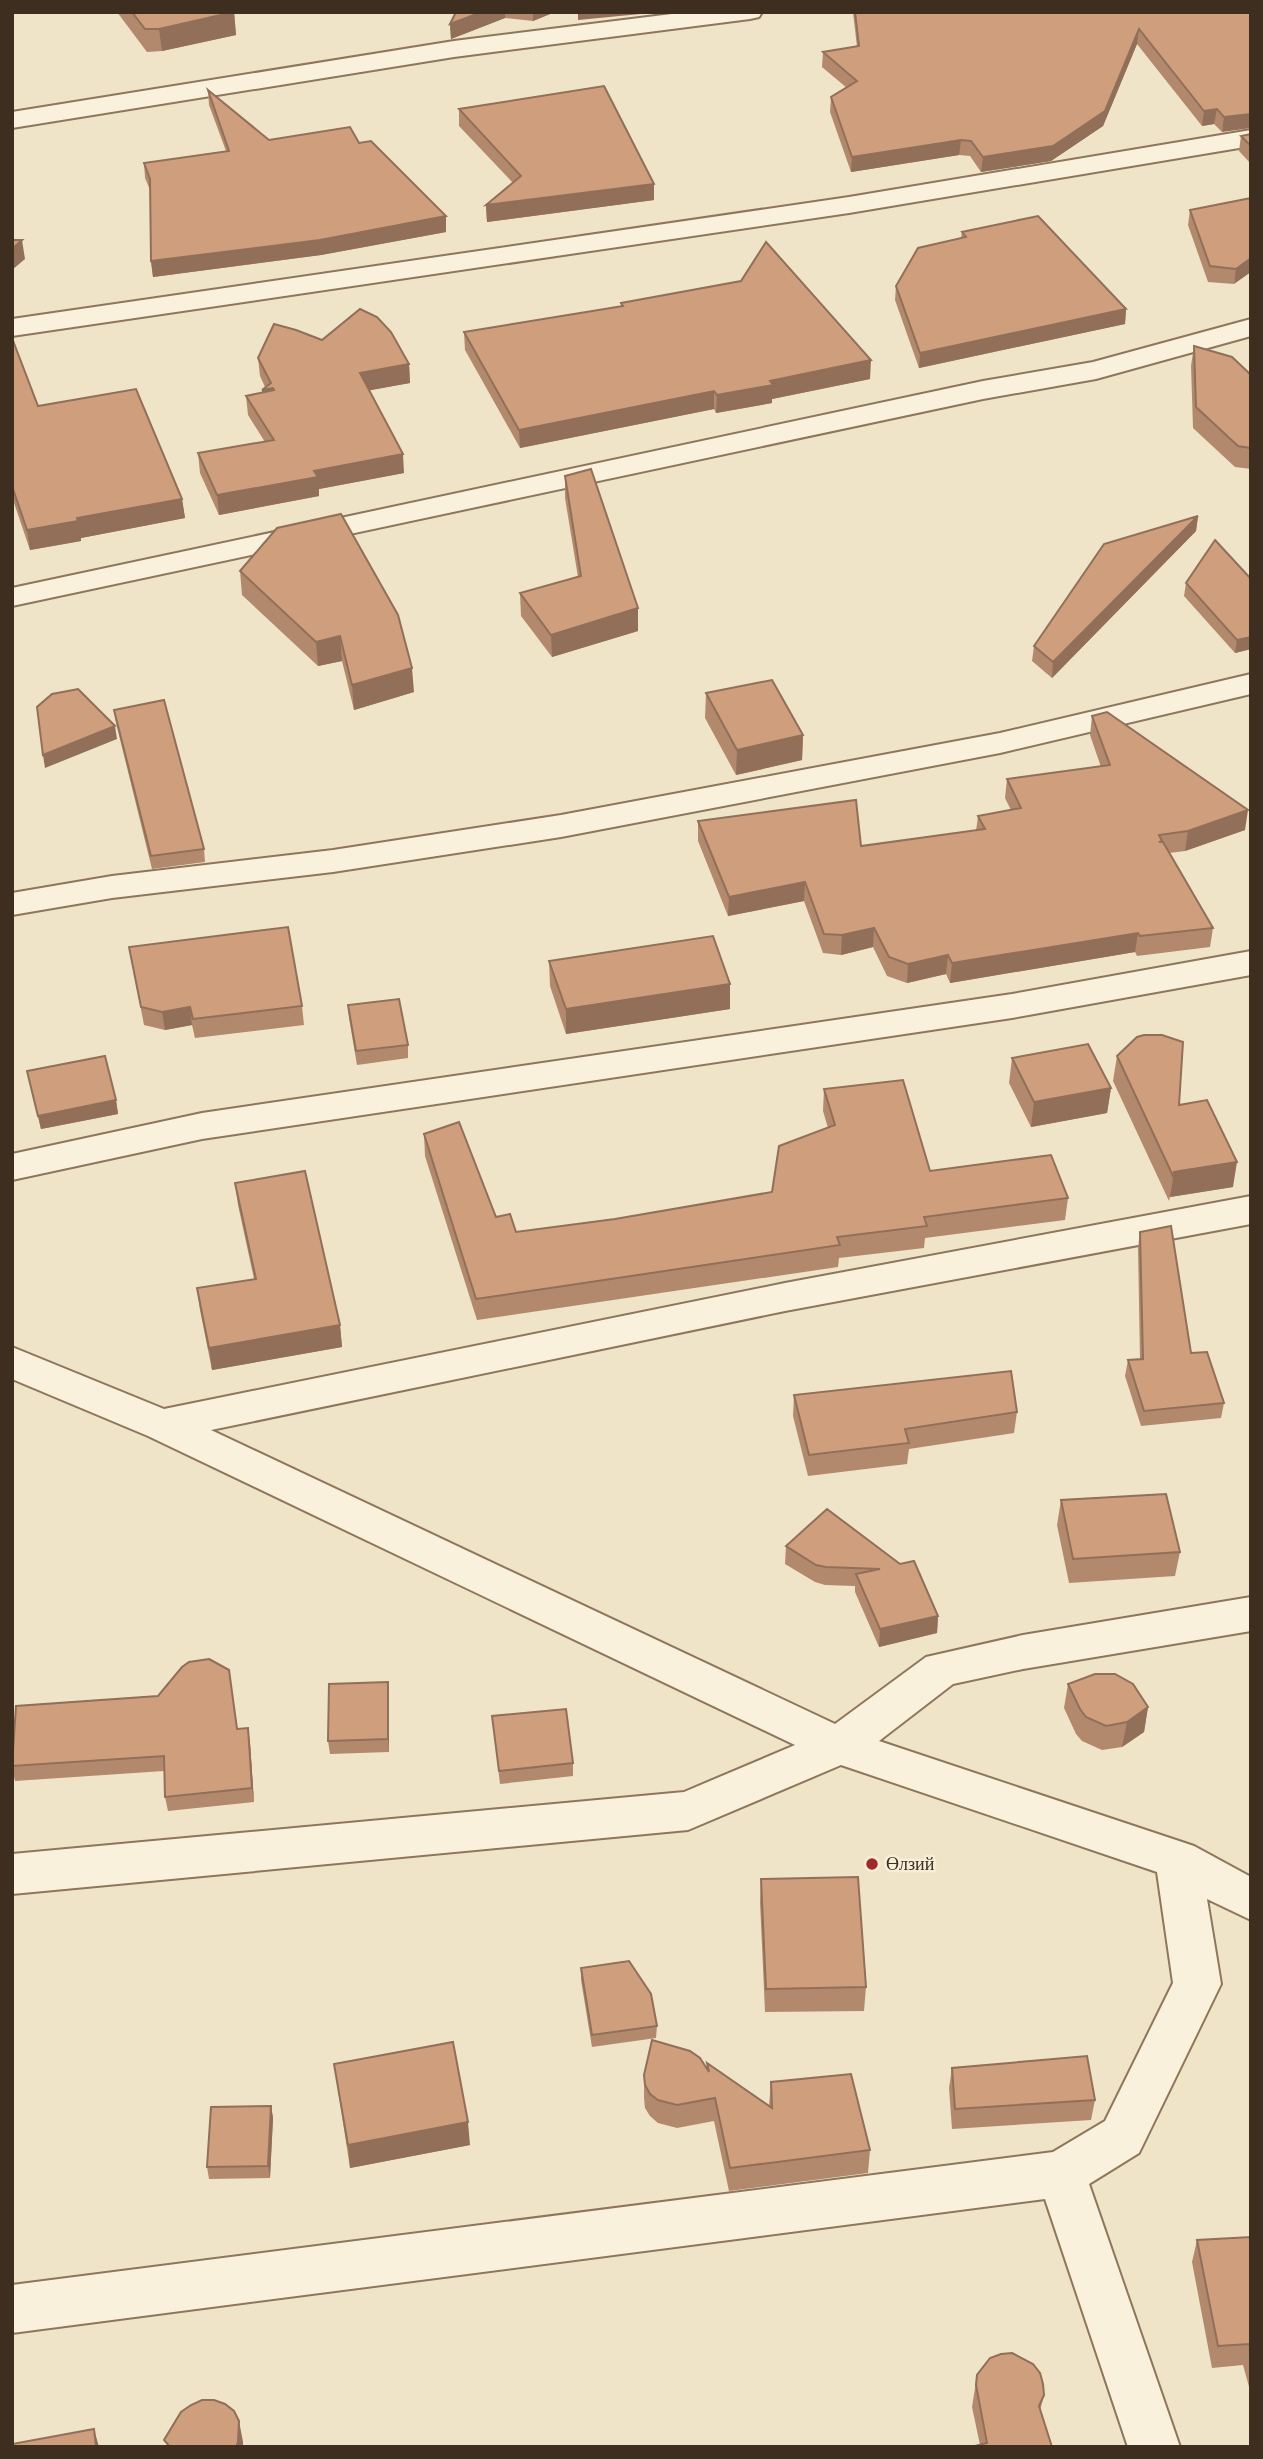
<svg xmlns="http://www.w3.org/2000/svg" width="1263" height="2459" font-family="'Times New Roman',serif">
<rect width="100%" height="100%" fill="#f0e4c8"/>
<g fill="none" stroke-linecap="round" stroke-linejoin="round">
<defs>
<path id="street" d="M688 12H762L759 17 750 19 454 57 12 128V112L454 41Z
M1251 130V146L849 213 12 336V319L849 197Z
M1251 319V336L1096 379 983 399 12 606V588L983 381 1093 362Z
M1251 674V694L1000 753 561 837 333 872 112 898 12 915V893L112 876 333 850 561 815 1000 733Z
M1251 951V975L1012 1018 202 1139 12 1180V1154L202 1113 1012 994Z
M1251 1196V1224L785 1311 211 1430 835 1724 926 1657 1023 1635 1251 1597V1631L1023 1669 953 1684 879 1741 1194 1846 1251 1877V1920L1207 1899 1221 1984 1139 2153 1089 2184 1180 2447H1128L1045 2199 12 2333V2285L1053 2152 1105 2121 1173 1983 1157 1872 841 1765 688 1830 12 1894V1854L684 1792 795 1745 148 1436 12 1379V1347L164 1409 785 1283Z"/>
</defs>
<use href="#street" stroke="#8d765c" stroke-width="4"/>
<use href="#street" fill="#faf1dc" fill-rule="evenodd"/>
</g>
<path fill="#b2896c" d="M117 12H234L236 35 162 51 147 52Z
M456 12H555L533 21 505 18 451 39 450 24Z
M853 12H1251L1222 132 1214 124 1202 126 1137 44 1103 126 1051 161 981 172 970 156 959 155 851 172 830 112 831 97 847 88 822 67 823 52 857 47Z
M208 90 269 140 359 143 446 216V232L321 255 153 277 151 261 150 190 145 178 144 163 226 151 209 105Z
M459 109 654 200 487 222 486 205 513 183 459 126Z
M1251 134V164L1239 151 1241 136Z
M1251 198 1234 284 1208 282 1188 225 1190 210Z
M962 232 1126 309 1125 324 919 368 895 300 896 286 961 238Z
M621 303 870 379 772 399V403L716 413 714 409 520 448 465 350 464 332 621 307Z
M12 338 38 406 182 499 185 518 81 538V541L30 550 12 497Z
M322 340 409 364 410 383 369 390 404 473 319 489V496L219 515 200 473 198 453 265 442 248 415 246 396 262 393V390L265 387 260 376 258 358Z
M1194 346 1251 375V469L1235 467 1193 428 1191 366Z
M565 476 638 631 552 657 521 616 520 593 578 577 565 498Z
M1198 516 1196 531 1052 678 1032 661 1034 646Z
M277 528 414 692 354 710 342 661 318 666 242 595 240 571Z
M1251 579V649L1235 653 1184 596 1186 583Z
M706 693 803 735 802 760 736 775 705 718Z
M114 710 204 849 205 862 152 869 116 723Z
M1092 716 1245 830 1185 851 1169 853 1213 928 1210 947 1137 956 1135 952 950 983 946 974 907 983 887 976 873 947 841 955 823 953 804 901 728 916 698 841V821L861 846 976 831 978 816 1011 810 1005 798 1007 779 1101 767 1090 735Z
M129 947 302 1006 304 1025 195 1038 192 1025 165 1030 144 1025Z
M549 961 730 1009 566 1034 550 986Z
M348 1005 408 1045V1058L357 1065 349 1018Z
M1117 1056 1179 1105 1233 1187 1170 1197 1169 1201 1113 1081Z
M1012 1058 1111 1088 1107 1113 1031 1127 1009 1083Z
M27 1071 116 1100 118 1114 41 1129Z
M824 1089 930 1171 1068 1198 1065 1220 925 1238 924 1248 839 1258 838 1267 477 1320 425 1156 424 1134 496 1217 516 1232 615 1219 772 1192 828 1128 823 1111Z
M235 1183 340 1325 342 1347 212 1370 200 1310 197 1288 254 1279 238 1205Z
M1140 1232 1191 1353 1224 1403 1221 1418 1141 1426 1125 1376 1128 1360 1140 1359 1138 1248Z
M794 1395 1017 1412 1014 1433 909 1449 907 1464 808 1476 793 1416Z
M1061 1500 1180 1552 1175 1576 1069 1583 1057 1525Z
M827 1509 938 1616 937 1633 879 1647 855 1592V1586L825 1585 815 1582 785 1564 786 1546Z
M1068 1684 1148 1707 1144 1732 1122 1747 1102 1750 1082 1741 1076 1734 1064 1708Z
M389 1695V1752L330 1754 328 1741Z
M492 1716 573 1763V1776L500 1784Z
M237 1729 250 1743 254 1802 168 1811 165 1797 164 1771 15 1781 12 1768V1761Z
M761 1879 866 1987 864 2011 765 2012 760 1902Z
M581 1968 657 2026 656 2038 592 2047 581 1980Z
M707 2063 769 2106 771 2082 870 2150 868 2173 729 2191 714 2121 677 2128 658 2123 650 2116 645 2108 644 2098V2075L707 2069Z
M334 2064 470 2145 350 2168Z
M952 2068 1095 2100 1091 2120 952 2129 949 2088Z
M271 2106 273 2118 270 2178 209 2179 207 2167Z
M1251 2237V2394L1243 2365 1212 2368 1192 2262 1197 2240Z
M977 2375 1044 2395 1040 2411 1052 2447 980 2445 972 2407Z"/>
<path fill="#916f58" d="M234 12 236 35 162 51 159 29Z
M482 12H505V18L451 39 450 24Z
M533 12H555L533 21Z
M578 12H661L578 20Z
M1139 29 1137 44 1103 126 1051 161 981 172 983 157Z
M1217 109 1214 124 1202 126 1204 111Z
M1251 114V128L1222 132 1224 117Z
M961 140 959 155 851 172 852 157Z
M654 184V200L487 222 486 205Z
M446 216V232L321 255 153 277 151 261Z
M22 240 25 259 12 270V249Z
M1251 258V272L1234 284 1236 269Z
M1126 309 1125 324 919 368 920 353Z
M871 360 870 379 772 399V403L716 413 717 395 770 381Z
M409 364 410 383 361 392 360 373Z
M273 388 275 407 264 409 262 390Z
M714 391V409L520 448 519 430Z
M403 454 404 473 319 489V496L219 515 217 495 314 471Z
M182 499 185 518 81 538V541L30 550 27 530 77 518Z
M1198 516 1196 531 1052 678 1053 662Z
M638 608V631L552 657 551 635Z
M340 636 342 661 318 666 316 642Z
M1251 637V649L1235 653 1237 640Z
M412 668 414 692 354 710 352 685Z
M115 726 117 739 45 768 43 755Z
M803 735 802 760 736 775 737 750Z
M1248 810 1245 830 1185 851 1188 831Z
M805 882 804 901 728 916 729 897Z
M874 928 873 947 841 955 842 935Z
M1138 933 1135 952 950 983 952 963Z
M948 955 946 974 907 983 908 964Z
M730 984V1009L566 1034V1009Z
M190 1007 192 1025 165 1030 162 1012Z
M1111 1088 1107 1113 1031 1127 1034 1102Z
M116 1100 118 1114 41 1129 38 1116Z
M1237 1162 1233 1187 1170 1197 1174 1172Z
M340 1325 342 1347 212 1370 209 1348Z
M938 1616 937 1633 879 1647 880 1629Z
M388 1682 389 1695V1752L388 1739Z
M1148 1707 1144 1732 1122 1747 1127 1722Z
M248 1728 250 1743 254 1802 252 1788Z
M271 2106 273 2118 270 2178 268 2166Z
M468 2122 470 2145 350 2168 348 2145Z
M239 2421 243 2442V2447H236Z
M94 2429 99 2447H96Z"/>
<path fill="#cf9f7d" stroke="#916f58" stroke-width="2" d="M132 12H234L159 29H145Z
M456 12H482L450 24Z
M855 12H1251V114L1224 117 1217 109 1204 111 1139 29 1105 111 1053 146 983 157 971 141 961 140 852 157 831 97 857 81 823 52 859 46Z
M604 86 654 184 486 205 521 176 459 109Z
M208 90 269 140 350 127 359 143 371 141 446 216 320 240 151 261 150 179 144 163 229 151Z
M1251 134V146L1241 136Z
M1251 198V258L1236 269 1210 266 1190 210Z
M1038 216 1126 309 920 353 896 286 918 248 966 237 962 232Z
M12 240H22L12 249Z
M766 242 871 360 770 381 773 385 717 395 714 391 519 430 464 332 623 306 621 303 741 281Z
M360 309 377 317 391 332 409 364 360 373 403 454 314 471 318 477 217 495 198 453 274 440 246 396 274 390 273 388 262 390 271 383 258 358 274 324 296 330 322 340Z
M12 338 38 406 136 389 182 499 77 518 78 521 27 530 12 486Z
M1194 346 1232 357 1251 375V448L1238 446 1196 407Z
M591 469 638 608 551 635 520 593 581 576 565 476Z
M341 514 398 615 412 668 352 685 340 636 316 642 240 571 277 528Z
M1198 516 1053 662 1034 646 1104 544Z
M1215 540 1251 579V637L1237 640 1186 583Z
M772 680 803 735 737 750 706 693Z
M78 689 115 726 43 755 37 707 52 694Z
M164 700 204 849 151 856 114 710Z
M1107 712 1248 810 1188 831 1159 835 1162 841 1159 842H1163L1213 928 1140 936 1138 933 952 963 948 955 908 964 889 957 874 928 842 935 824 934 805 882 729 897 698 821 856 800 861 846 985 829 978 816 1021 808 1007 779 1110 765 1092 716Z
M288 927 302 1006 193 1019 190 1007 162 1012 141 1007 129 947Z
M713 936 730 984 566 1009 549 961Z
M399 999 408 1045 356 1051 348 1005Z
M1144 1035H1162L1183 1042 1179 1105 1207 1100 1237 1162 1174 1172 1173 1176 1117 1056 1137 1037Z
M1088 1044 1111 1088 1034 1102 1012 1058Z
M105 1056 116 1100 38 1116 27 1071Z
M903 1080 930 1171 1051 1155 1068 1198 924 1217 927 1226 837 1237 840 1245 476 1299 424 1134 459 1122 496 1217 510 1214 516 1232 615 1219 772 1192 779 1146 835 1125 824 1089Z
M305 1171 340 1325 209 1348 197 1288 256 1279 235 1183Z
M1171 1226 1191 1353 1207 1352 1224 1403 1144 1411 1128 1360 1143 1359 1140 1232Z
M1011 1371 1017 1412 905 1429 909 1443 809 1455 794 1395Z
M1166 1494 1180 1552 1073 1559 1061 1500Z
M827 1509 900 1564 914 1561 938 1616 880 1629 856 1574 880 1569 826 1567 816 1565 786 1546Z
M209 1659 229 1670 237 1729 248 1728 252 1788 165 1797 164 1756 12 1766 16 1706 158 1696 182 1667 189 1662Z
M1095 1674H1115L1133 1684 1148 1707 1127 1722 1106 1726 1086 1717 1080 1709 1068 1684Z
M388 1682V1739L328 1741 329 1684Z
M566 1709 573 1763 499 1771 492 1716Z
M858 1877 866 1987 766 1989 761 1879Z
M629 1961 651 1994 657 2026 592 2035 581 1968Z
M652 2040 690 2051 700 2058 709 2072 707 2063 772 2108 771 2082 851 2074 870 2150 730 2168 715 2098 677 2105 658 2100 650 2094 645 2085 644 2075Z
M453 2042 468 2122 348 2145 334 2064Z
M1087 2056 1095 2100 955 2109 952 2068Z
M271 2106 268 2166 207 2167 211 2107Z
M1251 2237V2348L1249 2344 1218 2346 1197 2240Z
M1012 2353 1033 2364 1040 2373 1043 2384 1044 2395 1039 2406 1052 2447H971L987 2443 976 2385 977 2375 990 2358 1001 2354Z
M202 2400H214L225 2404 234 2411 239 2421 238 2442 236 2447H170L164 2440 181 2412 191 2405Z
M94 2429 96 2447H12V2444Z"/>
<circle fill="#9e2a2b" stroke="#f7eed8" stroke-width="2.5" cx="872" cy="1864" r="7"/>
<g text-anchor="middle" stroke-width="5" stroke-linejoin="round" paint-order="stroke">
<g font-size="18" fill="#3d2e20" stroke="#f7eed8" text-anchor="start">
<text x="886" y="1870">Өлзий</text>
</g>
</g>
<rect width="1263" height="2459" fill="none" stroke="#3d2e20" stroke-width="28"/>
</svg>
